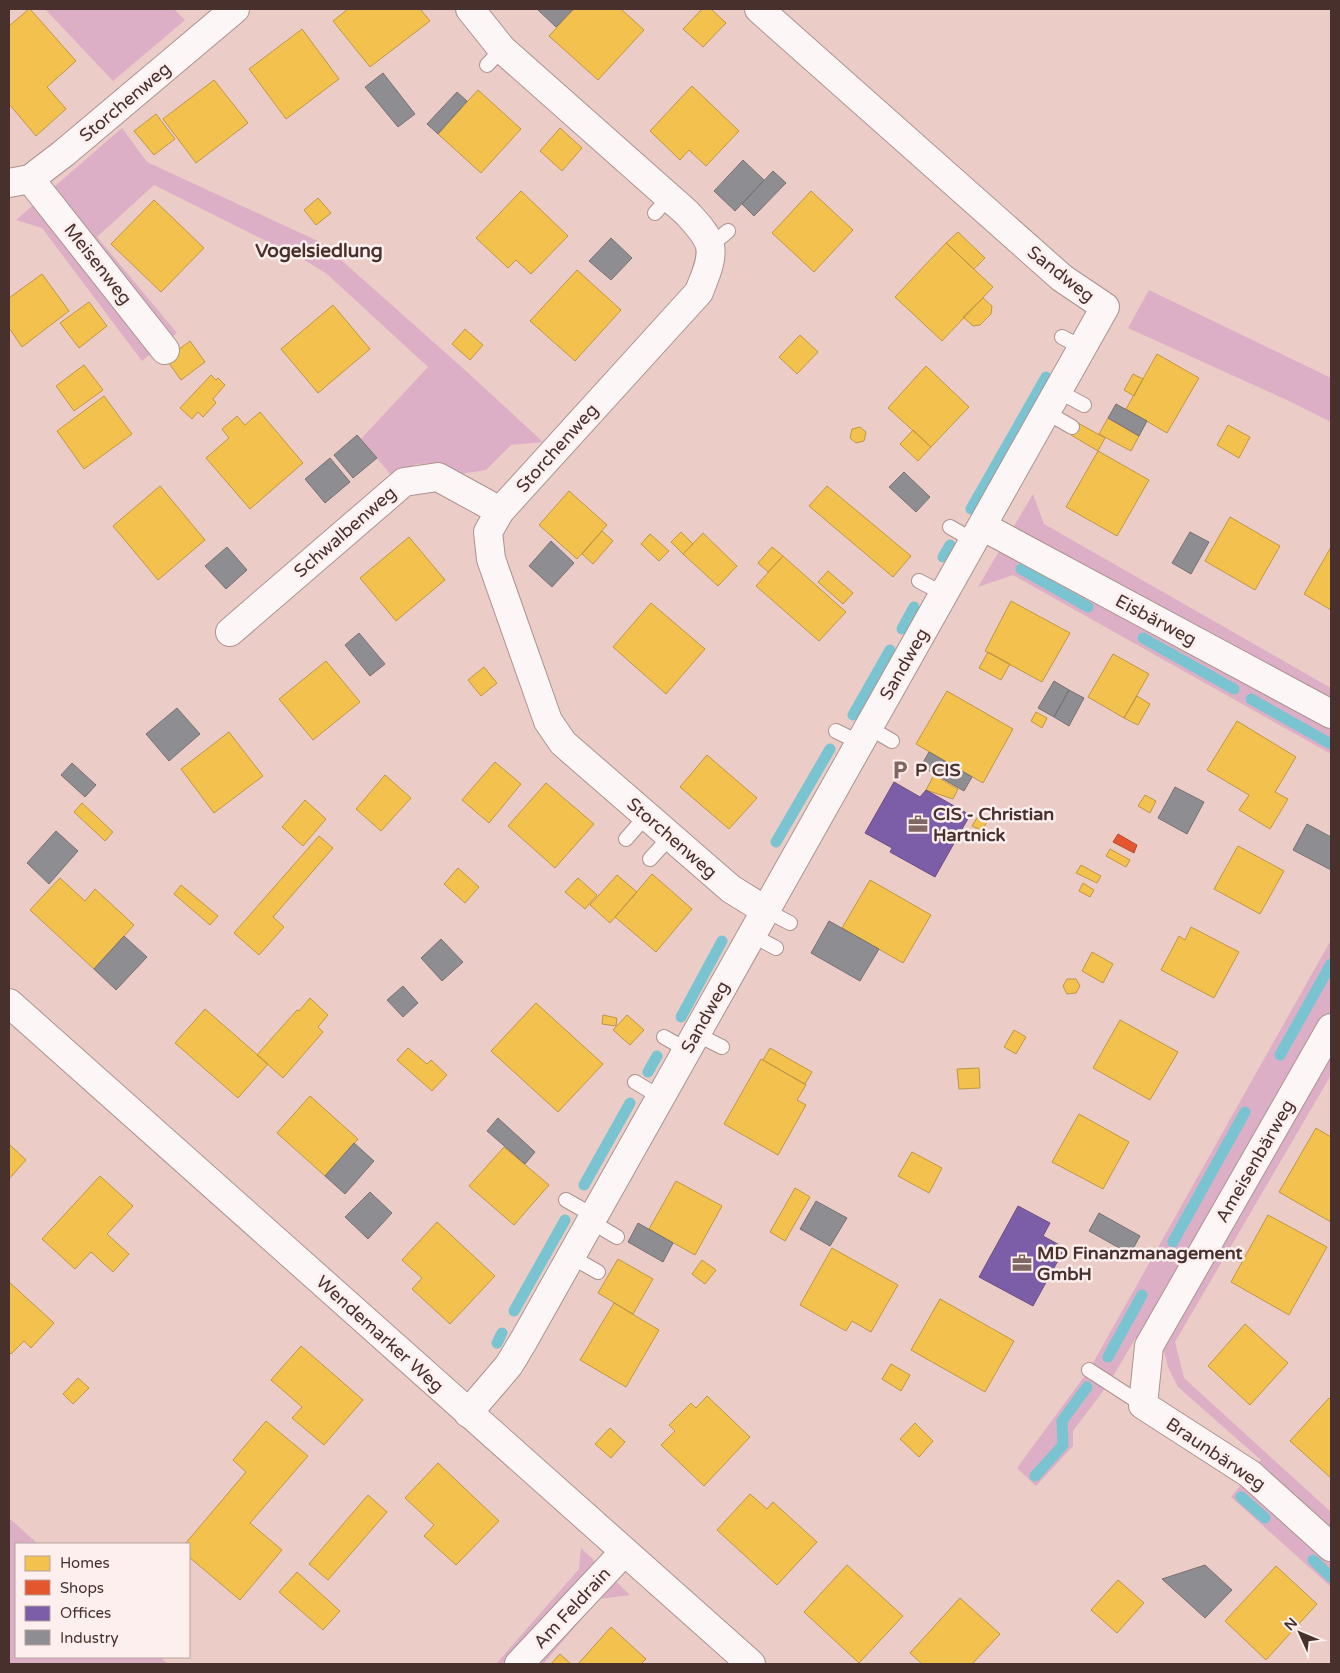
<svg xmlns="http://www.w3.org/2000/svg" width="1340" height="1673" font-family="'Varela Round',sans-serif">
<rect width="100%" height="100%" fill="#ecccc6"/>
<path fill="#dcafc6" d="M45 9H174L185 20 113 81Z
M122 128 147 162 322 243 466 371 543 442 511 445 486 470 460 474 440 463 417 464 391 475 361 439 428 367 327 274 306 261 154 185 97 237 177 333 142 361 42 228 16 220Z
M1149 290 1331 378V422L1289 401 1128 328Z
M1033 494 1044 524 1331 688V754L1013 575 978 587Z
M1331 940V1075L1175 1342 1184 1378 1331 1512V1587L1231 1497 1261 1460 1178 1387 1168 1367 1164 1352 1135 1339 1109 1383 1073 1431V1446L1036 1486 1017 1468 1089 1370Z
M9 1518 38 1544H16V1657H160L168 1664H9Z
M581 1548 630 1595 599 1599 543 1664H496L579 1569Z"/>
<path fill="#f2c14e" stroke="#bf9644" d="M29 9H30L76 61 47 87 66 109 36 136 9 104V26Z
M348 9H420L430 21 370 67 333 21Z
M574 9H621L644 30 598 80 549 36Z
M702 9H711L726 23 703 47 683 29Z
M302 29 339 79 286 119 249 69Z
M214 80 248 123 196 163 163 119Z
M692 86 739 131 706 166 689 150 680 160 650 131Z
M478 90 521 129 481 173 438 134Z
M156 114 175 139 154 155 134 131Z
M560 128 582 148 562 171 540 151Z
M521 191 568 236 531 274 516 260 508 268 476 238Z
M811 191 853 230 814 272 772 233Z
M318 198 331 213 316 225 304 210Z
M154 200 204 248 161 292 111 244Z
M958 232 985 258 974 269 946 243Z
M946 243 993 287 942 341 895 297Z
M577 270 621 310 575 361 530 321Z
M42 274 69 311 22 347 9 328V298Z
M983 298 992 306 991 314 980 325 973 326 963 317Z
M89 302 107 326 79 348 60 323Z
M333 305 370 349 318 393 281 349Z
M465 329 483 345 470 360 452 344Z
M800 335 818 352 797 374 779 357Z
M190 341 205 362 181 380 166 359Z
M1157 354 1199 378 1167 433 1126 409Z
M84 365 103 390 74 411 56 386Z
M926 366 969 407 931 447 888 408Z
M1133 374 1143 379 1134 396 1124 390Z
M211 375 216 380 218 378 225 385 213 399 216 403 203 417 198 412 192 419 180 408Z
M104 396 132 434 84 469 57 431Z
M260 412 303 463 250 509 206 458 229 438 222 429 237 416 245 425Z
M1108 418 1139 436 1131 451 1099 434Z
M1078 423 1105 438 1098 451 1071 435Z
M1228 425 1250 437 1239 458 1217 445Z
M860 427 866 432 864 441 856 443 850 438 852 429Z
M913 430 931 447 918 461 900 444Z
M1098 451 1149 480 1117 536 1066 507Z
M160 486 205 540 158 580 113 526Z
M827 486 911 556 893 577 809 506Z
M569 491 607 525 577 559 539 525Z
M1230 517 1280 546 1255 590 1205 561Z
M602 531 613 541 593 564 582 554Z
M681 532 693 544 683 554 671 542Z
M703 533 737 566 718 586 683 554Z
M650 534 669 551 659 561 641 544Z
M409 537 445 580 396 621 360 578Z
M772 547 783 556 768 572 758 563Z
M1331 547V610L1304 594Z
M783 556 846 612 819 641 756 586Z
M828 571 853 593 843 604 818 582Z
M1011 601 1070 633 1042 682 985 651Z
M651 603 705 649 666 694 613 647Z
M988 652 1010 664 1001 680 979 668Z
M1113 654 1149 674 1124 718 1088 697Z
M326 661 360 702 313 740 279 699Z
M484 667 497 683 481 696 468 680Z
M947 691 1013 729 983 783 916 744Z
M1137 696 1150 704 1138 725 1124 718Z
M1036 712 1047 718 1042 728 1031 721Z
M1237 721 1296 757 1275 792 1288 799 1270 829 1239 810 1249 795 1207 770Z
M229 732 263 776 214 813 181 769Z
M707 755 757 798 729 829 680 787Z
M495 762 521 784 489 823 462 800Z
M385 775 411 798 381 831 356 809Z
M934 775 958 789 953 799 926 790Z
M546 783 594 824 555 868 508 826Z
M1145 795 1156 801 1150 813 1138 806Z
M305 800 326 819 303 846 282 827Z
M82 803 113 832 105 841 74 812Z
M979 815 988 820 982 831 972 826Z
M319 836 333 848 273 917 284 927 259 955 234 933Z
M1238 846 1284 871 1260 914 1214 889Z
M1110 849 1130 860 1126 867 1106 856Z
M1081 865 1101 876 1097 883 1076 873Z
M458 868 479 887 465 903 444 884Z
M652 874 692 909 656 952 615 917Z
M617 875 637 892 610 923 590 905Z
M60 878 85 901 95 889 134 925 94 969 30 910Z
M578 878 597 895 585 909 565 892Z
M870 880 931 915 903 963 842 928Z
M1083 883 1094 890 1090 897 1079 891Z
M181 885 218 916 210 925 174 894Z
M1191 927 1239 952 1214 998 1161 970 1179 936 1185 940Z
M1092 952 1113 964 1103 983 1082 971Z
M1067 979H1076L1080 986 1076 993 1067 994 1063 986Z
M310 998 328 1015 318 1027 323 1032 283 1078 257 1055 297 1010 299 1011Z
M536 1003 603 1064 558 1112 491 1051Z
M205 1009 268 1064 238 1098 175 1043Z
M603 1015 617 1018 616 1026 602 1024Z
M627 1015 644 1030 630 1045 613 1030Z
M1120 1020 1178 1052 1150 1100 1093 1068Z
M1014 1030 1026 1037 1016 1054 1004 1047Z
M408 1048 427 1064 431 1060 447 1075 432 1091 397 1060Z
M770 1048 812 1072 805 1084 763 1060Z
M761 1059 806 1085 797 1100 806 1105 778 1155 724 1124Z
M979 1068 980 1088 959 1089 957 1069Z
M310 1096 358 1139 325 1176 277 1133Z
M1079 1114 1129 1142 1103 1189 1052 1162Z
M1316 1128 1331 1137V1222L1279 1192Z
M9 1144 26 1160 9 1179Z
M504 1147 549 1185 514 1225 469 1186Z
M912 1152 942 1168 929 1193 898 1176Z
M100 1176 133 1206 107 1234 129 1254 113 1272 91 1252 75 1269 42 1239Z
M676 1181 722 1206 695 1255 649 1229Z
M795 1188 810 1197 785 1241 770 1232Z
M1268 1215 1327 1247 1289 1315 1231 1282Z
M437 1222 495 1276 450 1324 412 1289 422 1278 402 1260Z
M832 1248 898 1285 871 1332 852 1321 846 1331 800 1305Z
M618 1259 653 1279 633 1314 598 1293Z
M702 1260 716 1270 705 1284 692 1274Z
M9 1282 54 1323 31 1348 24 1341 11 1354 9 1352Z
M940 1299 1014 1341 985 1392 911 1350Z
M614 1303 659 1330 626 1387 580 1360Z
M1245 1324 1288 1363 1250 1405 1208 1366Z
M301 1346 363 1400 324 1445 292 1418 302 1407 271 1380Z
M891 1364 910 1375 901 1391 882 1379Z
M78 1378 89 1388 73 1404 63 1394Z
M707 1396 750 1437 704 1486 661 1445 675 1431 669 1425 691 1403 696 1408Z
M1329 1398 1331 1400V1478L1290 1441Z
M266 1421 308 1456 250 1523 282 1550 240 1600 189 1557V1544H185L246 1472 233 1460Z
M915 1423 933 1441 919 1457 900 1439Z
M610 1428 625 1442 611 1458 595 1444Z
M438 1463 499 1521 456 1565 424 1536 434 1525 405 1498Z
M750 1494 767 1509 773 1502 817 1542 777 1585 717 1530Z
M368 1495 387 1512 328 1580 309 1564Z
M847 1565 903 1616 859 1663 804 1612Z
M1276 1566 1317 1604 1266 1660 1225 1621Z
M297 1572 340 1611 323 1630 279 1592Z
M1118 1580 1144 1603 1117 1633 1091 1610Z
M960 1598 1000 1634 972 1664H922L910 1653Z
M611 1627 646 1659 641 1664H578Z
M560 1654 571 1664H551Z"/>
<path fill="#e4572e" stroke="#b54c2e" d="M1118 834 1137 845 1134 853 1113 842Z"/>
<path fill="#7b5ea7" stroke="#6c5082" d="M894 782 920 797 926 790 970 815 935 877 890 852 892 848 865 833Z
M1018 1206 1050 1223 1043 1236 1065 1248 1033 1306 979 1277Z"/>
<path fill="#8d8d92" stroke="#787174" d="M537 9H573L556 27Z
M383 73 415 114 398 127 365 87Z
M457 92 467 101 438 134 427 124Z
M743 160 764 180 735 211 714 191Z
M773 171 786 183 754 216 742 204Z
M611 238 632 258 611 280 589 261Z
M1116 404 1147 421 1139 436 1108 418Z
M357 435 377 458 353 478 334 455Z
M330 458 350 482 325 503 305 479Z
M904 472 930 497 916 512 889 487Z
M1190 532 1209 542 1191 574 1172 563Z
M551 541 574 563 552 587 529 566Z
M227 547 247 570 226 589 205 566Z
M359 633 385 664 370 676 345 645Z
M1054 681 1069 690 1054 717 1038 708Z
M1069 690 1084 698 1069 726 1054 717Z
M177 708 200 734 169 761 146 734Z
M929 752 972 777 964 791 921 766Z
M72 763 96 785 85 797 61 775Z
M1175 787 1204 802 1187 834 1158 818Z
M1307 824 1331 837V870L1293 850Z
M56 831 78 851 49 884 27 863Z
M829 921 879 949 860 981 811 953Z
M124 936 147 957 116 990 94 969Z
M441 939 463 962 442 981 421 958Z
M403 986 418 1003 403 1017 387 1000Z
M498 1118 535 1152 525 1164 487 1131Z
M354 1143 374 1161 345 1194 325 1176Z
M370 1192 392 1213 368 1239 345 1217Z
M816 1201 847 1218 830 1246 800 1229Z
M1099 1213 1140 1236 1130 1254 1089 1231Z
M638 1223 673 1243 663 1262 628 1242Z
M1205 1565 1232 1590 1205 1618 1162 1579Z"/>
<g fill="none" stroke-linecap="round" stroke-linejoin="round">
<path stroke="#7ac4d1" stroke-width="11" d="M971 509 1046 377
M943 557 950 545
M1021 569 1088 607
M902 629 914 607
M1143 638 1234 689
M1251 699 1331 744
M853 715 890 650
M776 842 830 749
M681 1017 722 941
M1280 1055 1331 964
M648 1072 657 1056
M584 1185 630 1103
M1173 1242 1245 1112
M514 1311 565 1220
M497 1343 502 1333
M1108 1357 1142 1295
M1035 1476 1063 1445 1062 1421 1087 1387
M1241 1497 1265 1518
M1313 1560 1331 1577"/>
<defs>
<path id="lane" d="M487 65 502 49
M655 213 669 197
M710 246 728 231
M1062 337 1082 348
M1058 391 1084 405
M1046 412 1072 427
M950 527 974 541
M919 581 944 594
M868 727 892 741
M836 731 860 743
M626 839 646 816
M650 859 670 837
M765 910 790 923
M752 935 776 948
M696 1034 722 1047
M664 1037 687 1050
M635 1082 660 1097
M566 1200 594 1216
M590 1221 617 1237
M570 1256 598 1272
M1089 1370 1143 1405"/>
<path id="street" d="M470 9 502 49 687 213C695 222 707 234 710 246 713 261 704 278 699 292L500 511 488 532 491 559 548 721 563 743 731 889 765 910
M30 179 165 350
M9 183 30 179 64 153 235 9
M982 526 1331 714
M230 632 404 482 438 477 500 511
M1331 1028 1149 1346 1143 1405 1250 1474 1331 1547
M468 1413 509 1365 524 1340 1105 307 1062 278 759 9
M519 1664 624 1552"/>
<path id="secondary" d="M9 1003 751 1664"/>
</defs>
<use href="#lane" stroke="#ac938f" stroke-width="16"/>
<use href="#street" stroke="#ac938f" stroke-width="30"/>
<use href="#secondary" stroke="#ac938f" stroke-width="30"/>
<use href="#lane" stroke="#fcf7f6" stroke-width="14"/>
<use href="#street" stroke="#fcf7f6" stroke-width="28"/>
<use href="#secondary" stroke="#fcf7f6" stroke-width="28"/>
</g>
<defs>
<symbol id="parking-bare" viewBox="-9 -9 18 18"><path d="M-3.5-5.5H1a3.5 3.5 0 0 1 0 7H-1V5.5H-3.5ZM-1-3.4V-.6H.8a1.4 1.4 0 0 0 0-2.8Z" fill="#816763" stroke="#fcefed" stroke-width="2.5" paint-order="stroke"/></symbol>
<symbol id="office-bare" viewBox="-9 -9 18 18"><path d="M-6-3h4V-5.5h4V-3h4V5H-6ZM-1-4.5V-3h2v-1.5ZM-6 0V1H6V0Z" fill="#816763" stroke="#fcefed" stroke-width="2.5" paint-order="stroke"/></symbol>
</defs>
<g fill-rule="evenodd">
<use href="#parking-bare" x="886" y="756" width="28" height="28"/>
<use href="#office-bare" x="904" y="810" width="28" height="28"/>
<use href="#office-bare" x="1008" y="1249" width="28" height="28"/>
</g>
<g text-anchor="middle" stroke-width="5" stroke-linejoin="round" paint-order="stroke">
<g font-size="18" fill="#48312d" stroke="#fcefed">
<text transform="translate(125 102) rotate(-40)" y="6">Storchenweg</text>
<text transform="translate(98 264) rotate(52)" y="6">Meisenweg</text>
<text transform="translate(1061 274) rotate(38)" y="6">Sandweg</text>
<text transform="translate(557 448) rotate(-48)" y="6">Storchenweg</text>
<text transform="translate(345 532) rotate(-41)" y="6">Schwalbenweg</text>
<text transform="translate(1156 620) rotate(28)" y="6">Eisbärweg</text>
<text transform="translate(904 664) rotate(-60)" y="6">Sandweg</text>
<text transform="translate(672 838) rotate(41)" y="6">Storchenweg</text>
<text transform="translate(705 1017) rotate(-61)" y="6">Sandweg</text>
<text transform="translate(1255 1161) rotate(-60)" y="6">Ameisenbärweg</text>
<text transform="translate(380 1334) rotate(42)" y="6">Wendemarker Weg</text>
<text transform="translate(1216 1454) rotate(34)" y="6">Braunbärweg</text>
<text transform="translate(572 1608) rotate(-47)" y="6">Am Feldrain</text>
</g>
<g font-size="18" font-weight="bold" fill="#48312d" stroke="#fcefed" text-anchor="start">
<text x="915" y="776">P CIS</text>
<text x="933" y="820">CIS - Christian<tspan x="933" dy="21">Hartnick</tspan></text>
<text x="1037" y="1259">MD Finanzmanagement<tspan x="1037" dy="21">GmbH</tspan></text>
</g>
<g font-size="19" font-weight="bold" fill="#48312d" stroke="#fcefed">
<text x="319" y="257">Vogelsiedlung</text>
</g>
</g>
<rect width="1340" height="1673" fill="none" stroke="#48312d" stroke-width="20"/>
<rect x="15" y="1543" width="175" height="115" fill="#fcefed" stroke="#b4a3a0"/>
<rect x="25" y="1556" width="25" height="15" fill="#f2c14e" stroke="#b4a3a0"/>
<text x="60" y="1568" font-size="15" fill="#48312d">Homes</text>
<rect x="25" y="1580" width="25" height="15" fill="#e4572e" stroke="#b4a3a0"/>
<text x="60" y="1593" font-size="15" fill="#48312d">Shops</text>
<rect x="25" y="1606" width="25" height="15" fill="#7b5ea7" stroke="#b4a3a0"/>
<text x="60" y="1618" font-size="15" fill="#48312d">Offices</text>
<rect x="25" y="1630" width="25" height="15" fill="#8d8d92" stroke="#b4a3a0"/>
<text x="60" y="1643" font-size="15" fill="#48312d">Industry</text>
<g transform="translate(1300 1633) rotate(314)" stroke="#fcefed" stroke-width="4" paint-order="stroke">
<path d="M0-4L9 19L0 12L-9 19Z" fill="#48312d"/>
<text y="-8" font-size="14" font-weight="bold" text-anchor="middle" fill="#48312d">N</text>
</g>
</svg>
